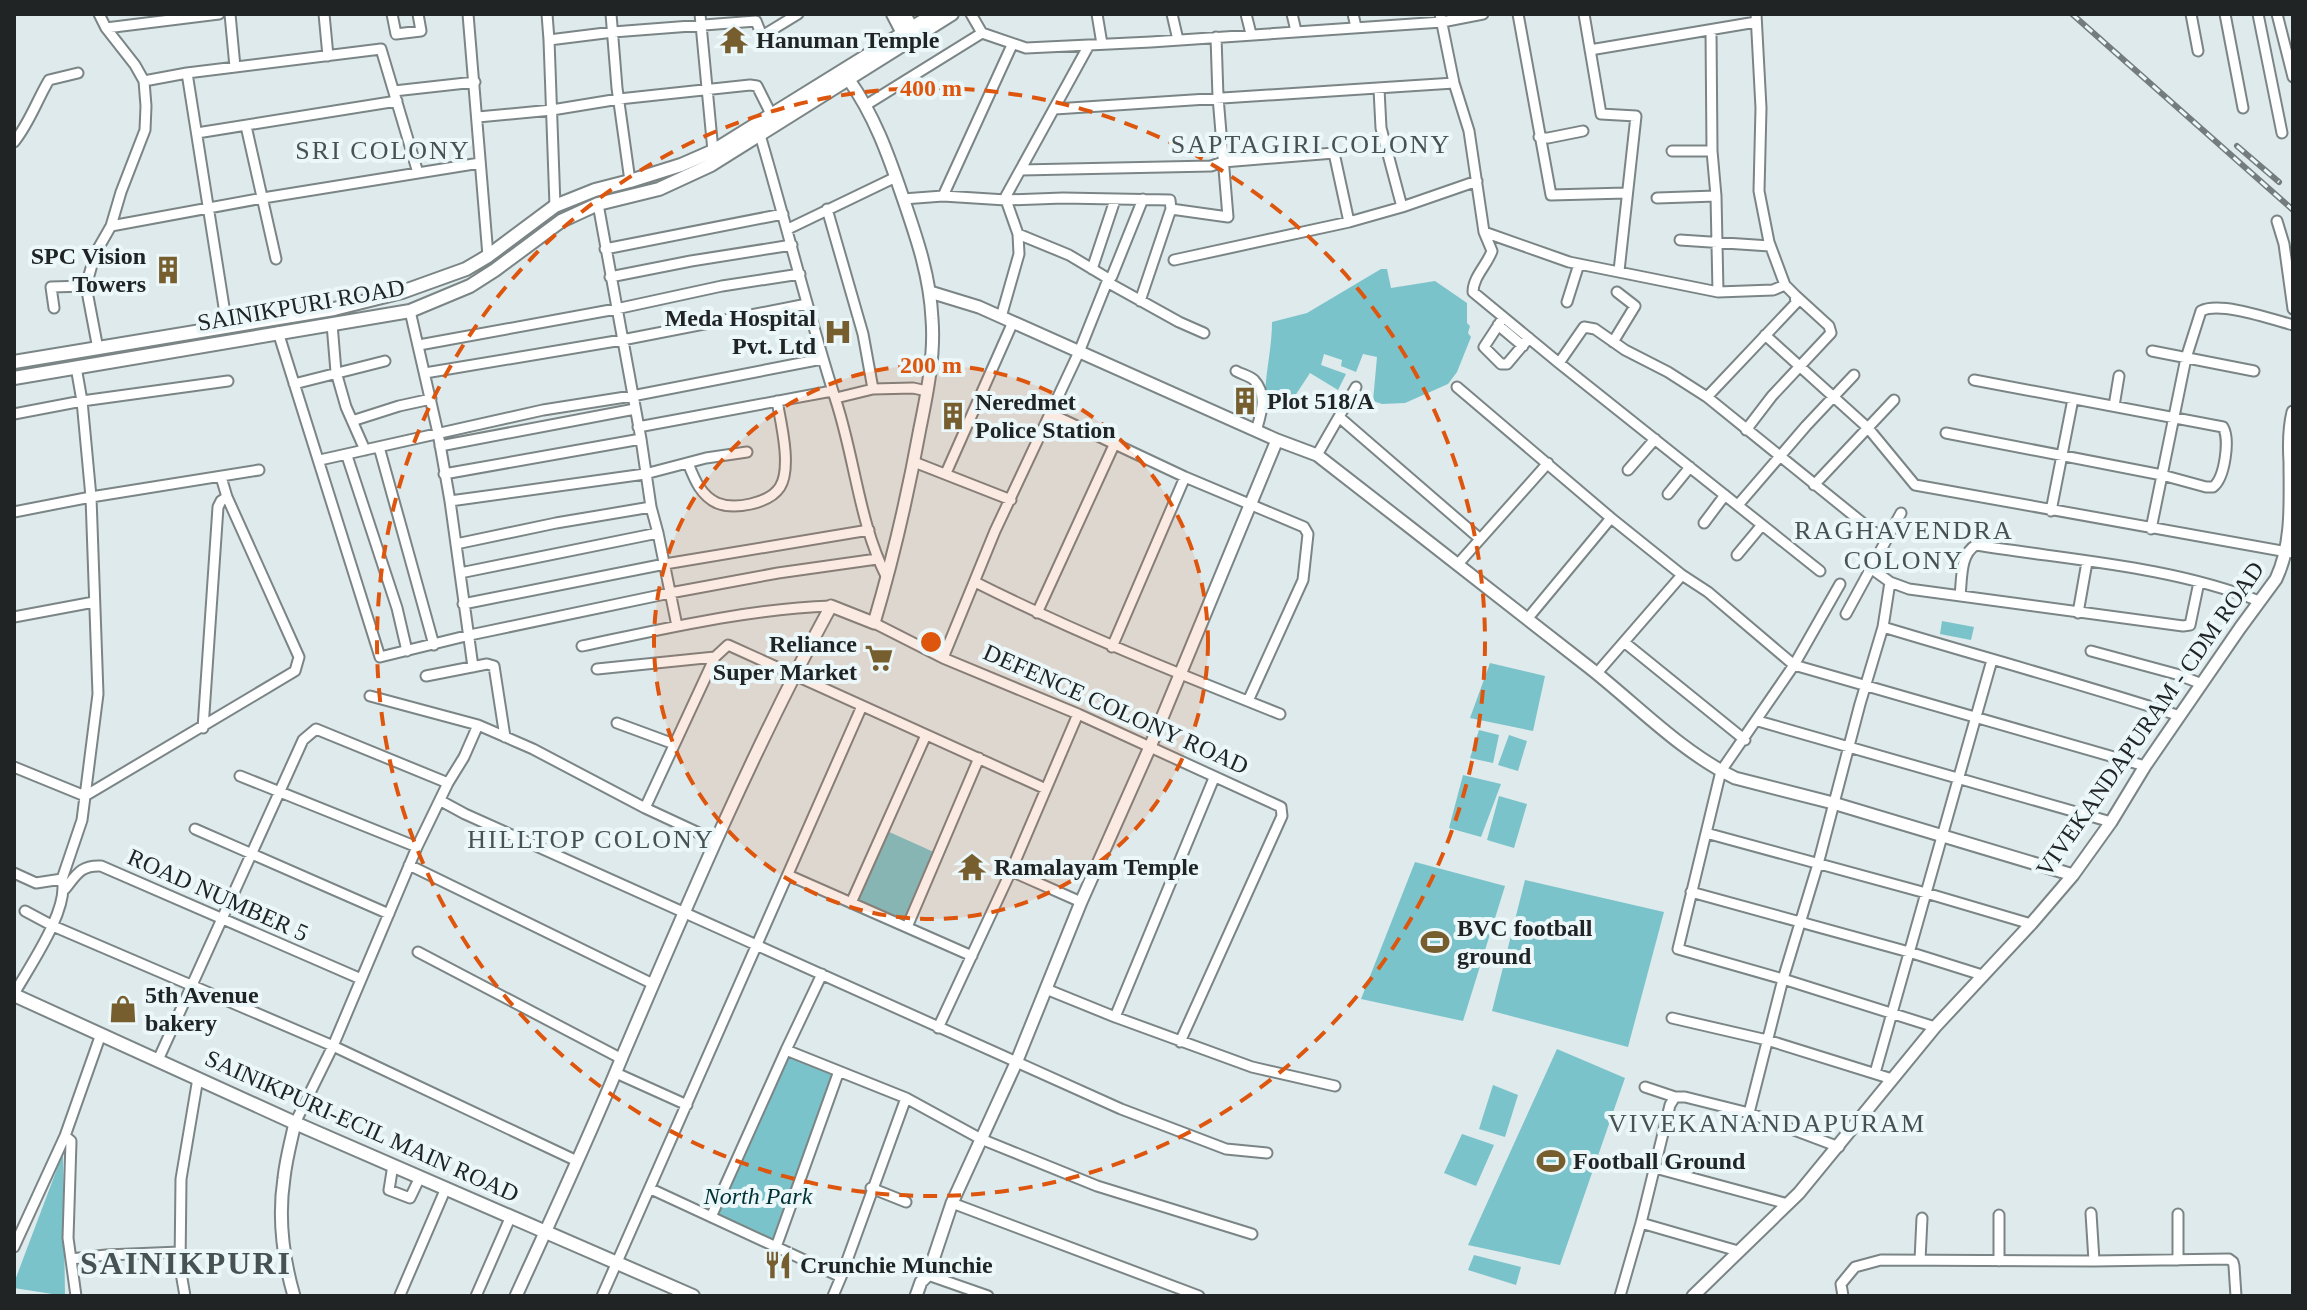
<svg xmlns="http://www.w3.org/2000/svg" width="2307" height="1310" font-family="Georgia,serif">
<rect width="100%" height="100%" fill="#deeaeb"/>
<path fill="#7bc3ca" d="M1381 269H1387L1391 288 1435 281 1467 303V323L1470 326 1468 333 1471 337 1457 372 1448 384 1405 403 1382 404 1373 401 1377 357 1363 354 1356 372 1341 366 1342 360 1324 354 1321 365 1346 374 1338 390 1310 373 1289 405 1265 395C1266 370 1272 347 1272 322L1307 313Z
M1942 621 1974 627 1971 640 1940 634Z
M1490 663 1545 676 1533 731 1470 718Z
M1479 730 1499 735 1493 763 1470 758Z
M1509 735 1527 741 1518 771 1498 765Z
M1463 775 1501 784 1481 837 1449 828Z
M1499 796 1527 804 1514 848 1487 840Z
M887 831 936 853 906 922 856 901Z
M1415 862 1505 886 1463 1021 1361 999Z
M1525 880 1664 912 1628 1047 1492 1011Z
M1557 1049 1625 1078 1560 1265 1468 1245Z
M786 1050 839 1071 776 1247 711 1217Z
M1493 1085 1518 1095 1505 1137 1479 1129Z
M1462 1134 1494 1145 1476 1186 1444 1173Z
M63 1153 65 1296 14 1288V1283Z
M1474 1255 1521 1267 1516 1285 1468 1270Z"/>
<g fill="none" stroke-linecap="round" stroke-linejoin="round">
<defs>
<path id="minor" d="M230 14 235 67
M324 14 328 56
M392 14 396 34 421 31 418 14
M468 14 488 256
M547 14 549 40
M611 14 617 88 630 181
M700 14 713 151
M971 14 982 33
M1097 14 1102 44
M1172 14 1178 40
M1246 14 1251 34
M1292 14 1296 31
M1353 14 1356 27
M1440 14 1454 83 1469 131 1484 232 1492 251C1487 265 1473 277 1473 292L1559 363 1820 571
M1518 14 1551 195 1626 193
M1584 14 1601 114 1636 116 1619 271
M2191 14 2198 51
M2225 14 2243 108
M2258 14 2282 133
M2277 14 2293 77
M106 28 219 14
M1711 30 1712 151 1716 196 1718 292
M1089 45 1006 196V200L1063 198 1170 200 1171 209 1228 217 1218 97 1216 37
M1590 50 1756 22
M187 73 227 326
M144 81 187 73 381 49 418 173
M1379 89 1381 128 1402 207
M394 91 475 82
M866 105 982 33 1026 48 1151 42 1442 22 1483 14
M1055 109 1454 83
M478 117 552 110 619 99 750 85 757 86 771 114
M246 126 276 259
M197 133 397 101
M760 135C786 223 808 313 836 401 855 459 859 523 887 578
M1539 137 1548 138 1583 131
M14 142C29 124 37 100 49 80L78 73
M1672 151H1712
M1021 170 1211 166 1223 162 1334 153 1349 222
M943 196 1006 200 1018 234
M1657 198 1716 196
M903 199 943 196 1012 45
M1143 199 1112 276 1107 282 1179 322 1204 333
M598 204 641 439 651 507 658 533 677 626
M555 206 549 40 613 32 756 21 762 36 798 14
M827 209 863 334 873 389 836 398
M2277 221 2284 244 2293 309
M111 226 263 198 480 163
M788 229 896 177
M1484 232 1569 262 1718 292 1773 290 1785 285
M1680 240 1770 246
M605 249 783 214
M1174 260 1349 222 1402 207 1477 181
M1092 269 1115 200
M610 277 691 261 792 245
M1140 301 1171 209
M1567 302 1579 264
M54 308 51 287 86 286
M410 311 438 433 450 501 473 667
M1001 317 1019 254 1018 234 1069 255 1109 279
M1503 318 1484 347 1501 364H1507L1529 338
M332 324 336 372 346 407 365 450
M1498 325 1523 346
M278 332 380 657 470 635 670 593 778 573 877 559
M1765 335 1868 428 1915 485 2293 553
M1613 342 1635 306 1617 292
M419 345 616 309 722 286 800 274
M98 349 86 286 95 254 111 226 121 192 145 130 146 106 144 81 135 65 106 28 99 14
M2152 351 2254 371
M1559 363 1584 327 1595 329 1625 350 1668 372 1707 397 1885 541
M1236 371C1241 374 1250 376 1254 380 1268 395 1261 414 1256 431
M425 373 622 340 807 304
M294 384 385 361
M1457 387 1611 518 1682 575 1708 592 1794 665 2145 766
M873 389 913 388 927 391
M1707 397 1796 303 1795 295 1785 285 1769 242 1759 191 1761 108 1756 14
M2114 406 2119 376
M1049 413 1185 477 1304 527 1308 534 1303 580 1248 701
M14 414 82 401 228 381
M1339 417 1479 538
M352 421 399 406 431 399
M638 427 832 391
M1746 430 1772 396 1831 333 1829 326 1795 295
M1946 433 2162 475 2206 487H2213C2225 478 2230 439 2223 427L1974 380
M440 446 635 409
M379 447 434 645
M1317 455 1356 387
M347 456 397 608 407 651
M320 460 543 410 632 396 822 359
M914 462 1011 500
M688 463C694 478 700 495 717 503 734 510 769 504 780 487 792 468 781 423 777 401
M1628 470 1655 439
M946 473 1013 322
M444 474 641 439
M1814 485 1894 400
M1668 494 1690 467
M450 501 645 474 706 458 747 452
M1738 505 1806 426 1854 375
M2051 511 2073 399
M14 512 91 497 259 470
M1704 523 1725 495
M2151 529 2186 358 2201 311C2220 301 2271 319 2293 325
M456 544 556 523 651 507
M1737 555 1762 525
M1458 564 1548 463
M460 573 658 533
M975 582C1074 632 1177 673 1280 714
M1890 582 1909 589 2183 626 2190 625 2199 582
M1840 584 1794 665 1721 771 1678 949 1783 979 1935 1027
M1960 596C1962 579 1960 554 1976 545 2069 560 2171 566 2259 601
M463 604 665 564 869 530
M1037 613 1114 445
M2078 613 2087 562
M1846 614 1901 513
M14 617 94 602
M1528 618 1611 518
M874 623 943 658 1078 714 1281 807 1282 816 1180 1042
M1883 627C1982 657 2082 684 2180 716
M1624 642 1745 740
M582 646C663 629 747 609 831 606
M1112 647 1185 477
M2091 651 2176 674 2202 684
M943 658 995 531 1079 352 1107 282
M597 669 715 657
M1597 673 1682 575
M426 676 487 664 494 666 505 737
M370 696 478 725 533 749 645 808 716 841
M1758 721 2111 822
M617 723 674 744
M203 728 218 507 221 501 227 497
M14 767 85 796 295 671 299 657 227 497 221 477
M240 776 417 847
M1046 789 1078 714
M441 801 465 814 1121 1109 1226 1149 1267 1153
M645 808 715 657 728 645 1046 789 1011 871 1081 902
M195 829 389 914
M1706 833 1926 893 2031 924
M409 865 653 984
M14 873 36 883 62 879
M788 875 972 956
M65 889C77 874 81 865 101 866L361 979
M1691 892 1909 952 1982 975
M851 903 926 735
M25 911 53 926 333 1046 577 1161
M907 927 979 758
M418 952 622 1059
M822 974 786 1050 906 1098 981 1139 1097 1186 1252 1234
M1046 989 1115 1017 1252 1067 1335 1086
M14 994C29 967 70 909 62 879L82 820 98 694 91 497 82 401 76 367
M1115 1017 1214 778
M1672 1018 1767 1040 1892 1079
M938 1028 1011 871
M158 1060 303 740 316 729 448 783
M616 1073 687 1105
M1875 1073 1992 660
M1645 1087 1675 1097H1685L1749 1113 1839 1147
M1749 1113 1783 979 1818 864 1860 704 1883 627 1890 582 1872 569
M295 1123 333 1046 417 847 448 783 464 757 478 725
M65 1136 71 1141 68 1238 76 1296
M393 1165 389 1190 410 1198 420 1177
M1655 1168 1788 1204
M871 1188 906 1202
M651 1189 841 1277 833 1296
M952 1203 1199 1296
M2091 1213 2094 1261
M2178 1214V1260
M1999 1215V1261
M711 1217 786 1050
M1641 1223 1738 1251
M14 1247 65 1136 101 1034
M776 1247 839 1071
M71 1259 106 1255 180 1252
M1920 1260 1922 1218
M928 1275 988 1296
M841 1277 906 1098
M400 1295 446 1188
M185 1296 180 1267 181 1179 198 1078
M476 1296 511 1216
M602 1296 862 706
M1620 1296 1641 1223 1670 1105 1675 1097
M1843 1296 1841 1284 1855 1267 1881 1260 2094 1261 2229 1259 2233 1262 2234 1266 2236 1296"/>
<path id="tertiary" d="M930 292 979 307 1277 440 1317 455C1408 526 1499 596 1590 668 1637 705 1680 751 1735 778L1833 803 2073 875
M294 1296C283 1258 278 1217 284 1178 286 1159 291 1141 295 1123
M516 1296C552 1217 589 1138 622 1057 687 905 752 751 831 606L874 623C893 559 908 494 920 428 927 394 935 354 932 319 930 275 916 236 902 195 888 154 874 115 849 80
M916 1296 921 1282 928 1275 952 1203 1016 1063 1081 902 1150 747 1277 440
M1693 1296 1799 1193 1935 1027 2031 924 2073 875 2111 822 2145 766 2240 628 2276 579C2293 543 2290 501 2290 462 2289 446 2289 428 2293 412"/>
<path id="secondary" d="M893 14 906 39
M904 14 915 34
M14 362 334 309 402 292 466 269 488 256 555 206 595 190 630 181 681 165 713 151 934 14
M14 378 410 311 470 286 495 270 561 221 598 204 659 189 711 165 952 14
M14 995 295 1123 693 1296"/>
</defs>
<use href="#minor" stroke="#7b8586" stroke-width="13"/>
<use href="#tertiary" stroke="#7b8586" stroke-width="15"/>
<use href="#secondary" stroke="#7b8586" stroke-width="16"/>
<use href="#minor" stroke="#fff" stroke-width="9"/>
<use href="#tertiary" stroke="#fff" stroke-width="11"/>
<use href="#secondary" stroke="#fff" stroke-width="12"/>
<defs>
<path id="rail" d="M2072 14 2293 210
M2237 146 2279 182"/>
</defs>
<use href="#rail" stroke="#757c7d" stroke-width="6"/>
<use href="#rail" stroke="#ebf7f9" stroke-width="3" stroke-dasharray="9" stroke-linecap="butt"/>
</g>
<circle cx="931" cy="642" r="277" fill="#de560d" fill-opacity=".12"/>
<g fill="none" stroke="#de560d" stroke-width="4" stroke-dasharray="14 10">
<circle cx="931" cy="642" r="277"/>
<circle cx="931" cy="642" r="554"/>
</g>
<defs>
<symbol id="temple-bare" viewBox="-9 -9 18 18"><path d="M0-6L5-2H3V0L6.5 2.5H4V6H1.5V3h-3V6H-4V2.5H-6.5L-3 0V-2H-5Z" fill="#775e2f" stroke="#ebf7f9" stroke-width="2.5" paint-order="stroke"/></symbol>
<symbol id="building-bare" viewBox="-9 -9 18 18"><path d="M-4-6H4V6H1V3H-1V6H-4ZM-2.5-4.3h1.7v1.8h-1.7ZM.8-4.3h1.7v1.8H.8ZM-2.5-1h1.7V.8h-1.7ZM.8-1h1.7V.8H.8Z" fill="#775e2f" stroke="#ebf7f9" stroke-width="2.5" paint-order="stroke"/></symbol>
<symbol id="hospital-bare" viewBox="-9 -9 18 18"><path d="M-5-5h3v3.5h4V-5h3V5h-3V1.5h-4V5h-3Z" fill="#775e2f" stroke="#ebf7f9" stroke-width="2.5" paint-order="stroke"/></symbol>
<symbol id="supermarket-bare" viewBox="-9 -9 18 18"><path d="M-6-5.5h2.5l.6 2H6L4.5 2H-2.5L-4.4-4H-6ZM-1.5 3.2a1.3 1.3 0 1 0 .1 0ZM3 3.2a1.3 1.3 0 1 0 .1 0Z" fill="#775e2f" stroke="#ebf7f9" stroke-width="2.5" paint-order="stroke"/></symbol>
<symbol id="stadium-bare" viewBox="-9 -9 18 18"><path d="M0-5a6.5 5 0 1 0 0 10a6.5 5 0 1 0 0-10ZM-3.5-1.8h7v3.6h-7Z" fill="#775e2f" stroke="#ebf7f9" stroke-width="2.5" paint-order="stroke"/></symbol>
<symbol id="shop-bare" viewBox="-9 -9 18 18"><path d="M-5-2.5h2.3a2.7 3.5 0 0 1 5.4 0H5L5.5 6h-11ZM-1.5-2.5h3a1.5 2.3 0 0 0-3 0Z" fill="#775e2f" stroke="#ebf7f9" stroke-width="2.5" paint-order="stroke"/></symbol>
<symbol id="restaurant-bare" viewBox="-9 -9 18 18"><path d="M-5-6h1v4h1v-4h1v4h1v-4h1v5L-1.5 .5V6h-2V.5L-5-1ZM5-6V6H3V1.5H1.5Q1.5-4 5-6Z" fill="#775e2f" stroke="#ebf7f9" stroke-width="2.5" paint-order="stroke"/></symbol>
</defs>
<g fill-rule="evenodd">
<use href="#temple-bare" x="714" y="20" width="40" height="40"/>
<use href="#building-bare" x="148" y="250" width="40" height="40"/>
<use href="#hospital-bare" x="818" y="312" width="40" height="40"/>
<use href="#building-bare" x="1225" y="381" width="40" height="40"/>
<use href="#building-bare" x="933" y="396" width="40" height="40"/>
<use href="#supermarket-bare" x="859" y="638" width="40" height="40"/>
<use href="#temple-bare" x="952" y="847" width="40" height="40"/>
<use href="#stadium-bare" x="1415" y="922" width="40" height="40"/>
<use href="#shop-bare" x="103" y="989" width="40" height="40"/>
<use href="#stadium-bare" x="1531" y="1141" width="40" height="40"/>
<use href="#restaurant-bare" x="758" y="1245" width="40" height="40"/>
</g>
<g text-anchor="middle" stroke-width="8" stroke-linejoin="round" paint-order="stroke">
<g font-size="24" font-weight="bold" fill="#202425" stroke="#ebf7f9" text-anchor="start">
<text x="756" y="48">Hanuman Temple</text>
<text x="146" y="264" text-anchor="end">SPC Vision<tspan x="146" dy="28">Towers</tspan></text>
<text x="816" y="326" text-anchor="end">Meda Hospital<tspan x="816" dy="28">Pvt. Ltd</tspan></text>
<text x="1267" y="409">Plot 518/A</text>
<text x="975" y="410">Neredmet<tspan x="975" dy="28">Police Station</tspan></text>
<text x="857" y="652" text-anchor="end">Reliance<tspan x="857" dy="28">Super Market</tspan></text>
<text x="994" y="875">Ramalayam Temple</text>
<text x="1457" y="936">BVC football<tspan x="1457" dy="28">ground</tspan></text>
<text x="145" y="1003">5th Avenue<tspan x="145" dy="28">bakery</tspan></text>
<text x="1573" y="1169">Football Ground</text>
<text x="800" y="1273">Crunchie Munchie</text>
</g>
<g font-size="24" fill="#202425" stroke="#ebf7f9">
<text transform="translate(301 305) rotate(-10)" y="8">SAINIKPURI ROAD</text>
<text transform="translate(1116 709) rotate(24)" y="8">DEFENCE COLONY ROAD</text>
<text transform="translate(2150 719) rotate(-55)" y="8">VIVEKANDAPURAM - CDM ROAD</text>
<text transform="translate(218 895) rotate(24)" y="8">ROAD NUMBER 5</text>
<text transform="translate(362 1126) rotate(24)" y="8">SAINIKPURI-ECIL MAIN ROAD</text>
</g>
<g font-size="24" font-style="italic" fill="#003135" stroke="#ebf7f9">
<text x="758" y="1204">North Park</text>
</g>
<g font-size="26" letter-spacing="2" fill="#485253" stroke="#ebf7f9">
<text x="1311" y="153">SAPTAGIRI COLONY</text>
<text x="383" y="159">SRI COLONY</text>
<text x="1904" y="539">RAGHAVENDRA<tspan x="1904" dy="30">COLONY</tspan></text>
<text x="591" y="848">HILLTOP COLONY</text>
<text x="1767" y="1132">VIVEKANANDAPURAM</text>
</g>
<g font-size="32" font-weight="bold" letter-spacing="2" fill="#485253" stroke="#ebf7f9">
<text x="186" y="1274">SAINIKPURI</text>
</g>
</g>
<circle cx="931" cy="642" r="12" fill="#de560d" stroke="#ebf7f9" stroke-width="4"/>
<g font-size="24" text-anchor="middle" font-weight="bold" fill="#de560d" stroke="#ebf7f9" stroke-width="8" stroke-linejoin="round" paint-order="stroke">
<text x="931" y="96">400 m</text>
<text x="931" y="373">200 m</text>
</g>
<rect width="2307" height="1310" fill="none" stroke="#202425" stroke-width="32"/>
</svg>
